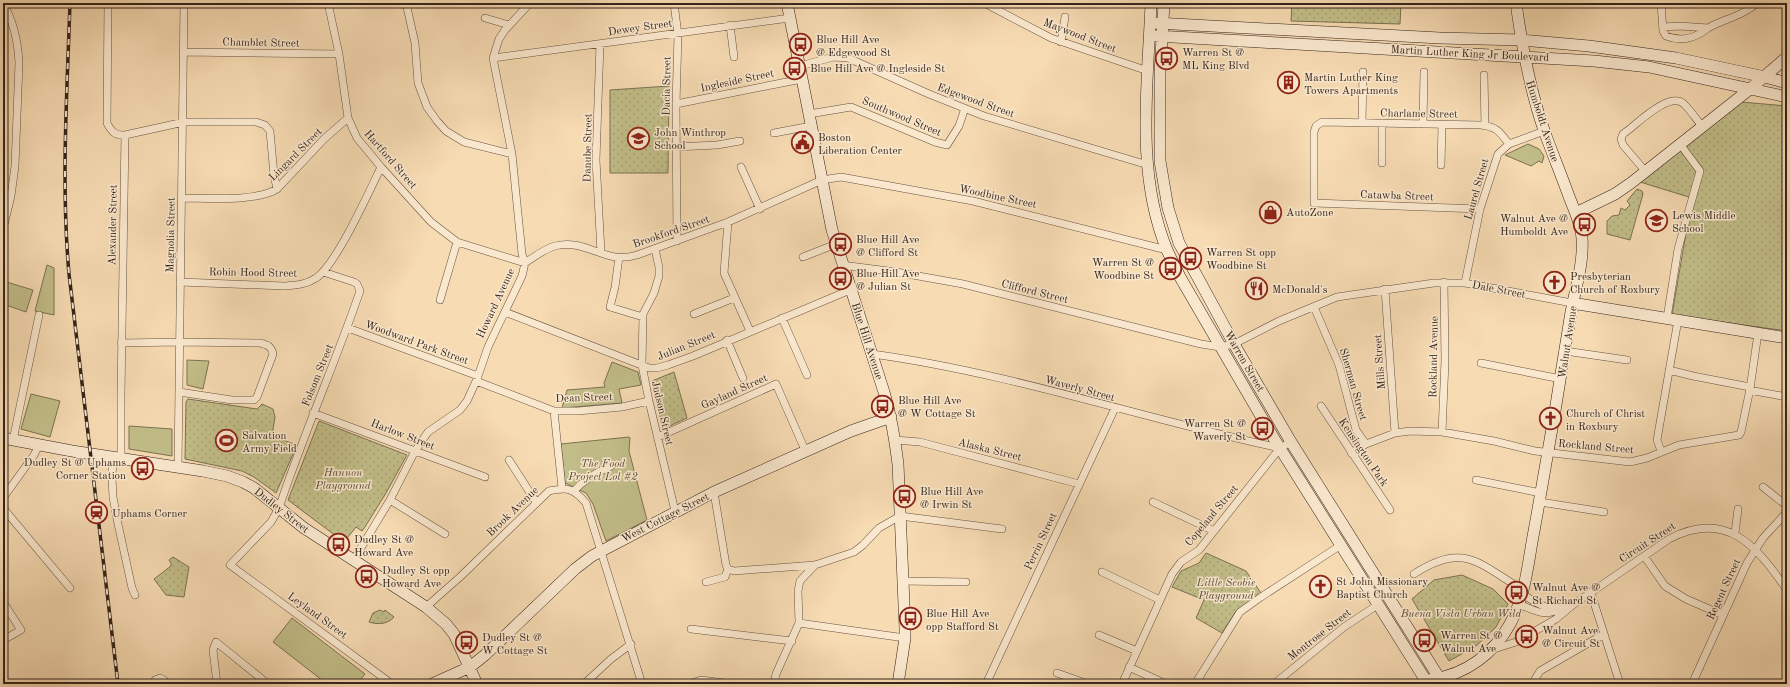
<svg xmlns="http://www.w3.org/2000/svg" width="1790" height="687" font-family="'Old Standard TT',serif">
<defs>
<pattern id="park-dots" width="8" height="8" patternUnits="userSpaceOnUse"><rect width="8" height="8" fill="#c2be89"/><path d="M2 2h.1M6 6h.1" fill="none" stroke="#a7a376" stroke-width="1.8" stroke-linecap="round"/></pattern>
</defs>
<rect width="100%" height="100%" fill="#f7dbb3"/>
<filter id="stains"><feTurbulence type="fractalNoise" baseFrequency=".005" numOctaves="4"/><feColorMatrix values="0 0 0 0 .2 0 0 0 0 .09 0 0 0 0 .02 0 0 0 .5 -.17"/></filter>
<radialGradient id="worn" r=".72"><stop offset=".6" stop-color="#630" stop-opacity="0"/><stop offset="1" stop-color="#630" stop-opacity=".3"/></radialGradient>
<path fill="#c2be89" stroke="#7c7152" d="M1528 144 1539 149 1544 156 1542 163 1539 161 1531 166 1505 155Z
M47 265 54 268V315L35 311Z
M3 281 33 290 26 312 3 304Z
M187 360 209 361 203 389 187 385Z
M612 362 638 372 641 385 619 389 622 403 562 408 567 390 605 387 604 383Z
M31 394 60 401 50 437 21 429Z
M129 426 172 429V456L129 449Z
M629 437 630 438 629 451 647 520 606 541 593 504 586 493 565 483 561 444Z
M292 618 365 674 357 684H327L273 642Z"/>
<path fill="url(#park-dots)" stroke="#7c7152" d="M1292 3H1401L1400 24 1291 21Z
M669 86 668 173H610V90Z
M1741 102 1787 106V331L1672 315 1692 198 1640 182Z
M1637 189 1642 191 1643 194 1630 240 1607 234V221L1612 216 1619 215 1621 208 1625 210 1630 205 1627 201Z
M674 372 687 418 663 429 652 381Z
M188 399 257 409 262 404 273 409 275 417 272 436 297 445 276 493 254 477 242 471 185 459 186 402Z
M319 421 407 455 386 493 365 527 362 531 356 527 344 542 288 500Z
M1206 553 1246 571 1261 593 1236 611 1222 633 1196 618 1204 600 1172 587 1181 571 1199 563Z
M173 557 189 567 184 597 166 595 154 579 171 566V563L169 560Z
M1462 575 1493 589 1508 604 1496 627 1476 646 1449 661 1412 599 1434 580Z
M380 610 384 612 385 610 394 617C388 624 378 625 369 622L373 613Z"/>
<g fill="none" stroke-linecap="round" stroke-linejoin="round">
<defs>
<path id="street" d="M3 3C14 22 18 42 19 63L15 166 11 196 3 229
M108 3 107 123C111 131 115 136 125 135L121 394V459
M328 3 339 54 348 118 357 138 381 167 431 222 457 242 525 263C534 257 544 249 555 246 577 240 594 253 615 257 623 258 630 257 637 255L728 222 822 180 841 177 973 201 1167 250
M406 3 415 43 418 83 427 107 437 121 446 131 464 142 512 154
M674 3 678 35 676 104 677 241
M984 3 1051 38 1148 71
M1661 3 1663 31 1666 36C1681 42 1696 38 1708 28L1680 26 1663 27
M485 18 509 25
M730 25 734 57
M1708 28C1724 19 1743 16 1757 3
M1061 42 1065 17
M600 44 596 160 601 252
M184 52 339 54
M493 58 790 18
M800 66 833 57 848 58 929 94 984 116 1148 165
M1484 75 1485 126
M676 104 802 79
M809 114 851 107 935 142 947 145 959 126 965 108
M1362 123 1363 72
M1382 123V163
M1423 124 1424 72
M774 133 811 126
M125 135 184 122H256L265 125 270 131 274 175 277 189
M676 147 717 145 740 141
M1441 165 1442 125
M741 167 760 209
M1646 172 1623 145 1621 139 1623 134 1627 131C1639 122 1670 91 1684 104 1691 111 1696 119 1702 126
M182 198C207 198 256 202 277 189L324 139 348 118
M1480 209 1314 203V132L1316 126 1322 122 1481 125C1497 127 1499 131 1509 144
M728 222 724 273 750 331
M655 249 659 267V276L654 293 643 314 642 365 649 401 675 511
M619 257 615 287 610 307 643 317
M803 257 836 244
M842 265 896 272 963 284 1201 344 1220 347 1234 344 1279 321 1337 297 1434 283H1465L1572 303
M323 272 354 282 357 284 360 291C335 364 303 435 279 508L271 522 230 565 392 684
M180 282 284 286C295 285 306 285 316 278 336 265 369 192 381 167
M1465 283 1480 209 1498 154 1509 144 1544 131
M1385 289 1395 433
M440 300 457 242
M1314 307 1339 365 1356 430 1366 444
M505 312 649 368H657L668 365 693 356 850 290
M694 314 734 298
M782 318 807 375
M1667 318 1678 249 1700 171 1680 144
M348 328 478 376
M727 340 743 378
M121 343 180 342 260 343C268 345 271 346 273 354L257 397 254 400H232L179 392
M1565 351 1627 360
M872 354C1011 373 1144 419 1280 448
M1481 363 1561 379
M1669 370 1693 376 1750 387
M476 381 554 411H578L622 407 649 401
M1749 390 1787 397
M1321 406 1390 510
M554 411 562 488
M313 413 485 477
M1442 432 1445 361 1444 282
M658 437 776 384 805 450
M13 440 39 315
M895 440 920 442 1079 484
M1661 451 1657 440 1678 320
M1351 453 1366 444 1395 433 1410 431 1442 432 1494 441 1535 451 1630 462 1647 458 1679 445 1739 435 1741 432 1750 389 1758 333
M113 458 112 478 113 497 118 524 132 588 135 595
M509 460 536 502
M178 467 184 3
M1476 480 1541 493
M1763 487 1787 506
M574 491C584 479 597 472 611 466
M714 492 726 565 728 569 734 571 815 565 854 552 863 545 879 528 900 516 1002 529
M3 498 34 455 39 445
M390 500 445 534
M1153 502 1214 531
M1540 502 1604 512
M3 508 70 588
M1735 533 1738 509
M1644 556 1665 586 1686 599 1723 615
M353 561 390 500 415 451 428 432 460 410 467 401 477 379 488 347 522 276 525 263 522 254 512 154 493 58 499 39 505 30 530 3
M1102 572 1160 600
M1414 574C1464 541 1479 564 1523 590
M903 581 966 582
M706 582 725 577 728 569
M1591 593 1620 684
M1522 594C1534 601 1546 611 1560 607
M3 602 21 630 3 640
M1519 604C1540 613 1544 617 1566 607
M426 607 460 577 549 491C568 487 573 488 586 503L642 684
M799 623 905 638
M691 629 792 641
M1099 635 1137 651
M1494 649 1516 642 1556 619 1574 604 1669 539C1726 509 1756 545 1787 590
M1129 667 1166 684
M1057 673 1088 684
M3 674 5 684
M154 684 155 680 160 678 164 680 165 684
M217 684 213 650 216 642 268 684
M584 684 611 659 631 644
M688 684 701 680 732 684
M774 684 776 674 799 623 798 591 800 581 815 565
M986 684 1115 408
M1122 684 1172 574 1181 562 1199 550 1280 448 1291 442
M1195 684 1240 612 1261 597 1341 545
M1274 684 1344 627 1379 604
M1413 684 1426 680
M1532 684 1540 671 1604 634
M1692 684 1747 563 1763 538 1787 512"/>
<path id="secondary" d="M787 3 832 230 884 392C891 416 895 439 898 464L905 628V638L898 684
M1151 3C1148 84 1135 172 1167 250 1171 259 1176 268 1180 277L1276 442 1428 684
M1164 3 1160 73V161L1168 208 1179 243 1234 344 1291 442 1443 684
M1155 23 1440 38 1521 40 1589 46 1676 58 1765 77 1787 83
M1156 36 1594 61 1649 67 1787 97
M1576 213 1615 194 1631 183 1750 89 1787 57
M1572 303 1787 338
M3 438 72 451 203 471 227 476 243 482 254 488 304 528 426 607 446 624 454 634 477 684
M1432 679C1466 675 1494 653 1510 624 1526 595 1528 562 1534 531 1547 460 1559 389 1570 318 1574 292 1584 265 1582 238 1581 224 1575 212 1570 199 1562 177 1553 155 1545 133 1530 91 1522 47 1516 3
M432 684 470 667 485 655 575 569 592 556 714 492 851 431 891 417"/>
</defs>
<use href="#street" stroke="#665241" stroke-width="8"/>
<use href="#secondary" stroke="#35241b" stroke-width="12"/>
<use href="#street" stroke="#fae8ce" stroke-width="7"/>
<use href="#secondary" stroke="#fae8ce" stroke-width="11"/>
<defs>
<path id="rail" d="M70 3C67 94 61 184 69 274L118 684"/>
</defs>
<use href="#rail" stroke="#35241b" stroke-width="3.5"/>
<use href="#rail" stroke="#fae8ce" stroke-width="2" stroke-dasharray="6" stroke-linecap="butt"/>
</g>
<defs>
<symbol id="bus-ring" viewBox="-11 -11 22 22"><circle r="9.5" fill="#fae8ce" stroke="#8f2418" stroke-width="1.5"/><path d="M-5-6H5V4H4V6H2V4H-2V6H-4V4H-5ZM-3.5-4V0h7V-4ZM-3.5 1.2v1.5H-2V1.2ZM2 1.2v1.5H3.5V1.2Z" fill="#8f2418"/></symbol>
<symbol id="building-ring" viewBox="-11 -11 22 22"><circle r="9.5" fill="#fae8ce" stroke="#8f2418" stroke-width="1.5"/><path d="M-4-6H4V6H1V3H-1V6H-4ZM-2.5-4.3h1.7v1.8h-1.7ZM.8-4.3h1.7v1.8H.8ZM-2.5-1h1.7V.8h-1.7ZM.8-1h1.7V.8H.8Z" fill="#8f2418"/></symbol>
<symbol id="school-ring" viewBox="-11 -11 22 22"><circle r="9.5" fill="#fae8ce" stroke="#8f2418" stroke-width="1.5"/><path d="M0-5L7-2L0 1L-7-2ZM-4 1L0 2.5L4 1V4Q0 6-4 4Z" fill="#8f2418"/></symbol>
<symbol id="civic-ring" viewBox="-11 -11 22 22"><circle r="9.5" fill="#fae8ce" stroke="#8f2418" stroke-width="1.5"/><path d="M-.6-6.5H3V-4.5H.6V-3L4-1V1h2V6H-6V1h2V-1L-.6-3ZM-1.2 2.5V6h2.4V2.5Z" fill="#8f2418"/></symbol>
<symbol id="shop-ring" viewBox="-11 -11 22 22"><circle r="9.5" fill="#fae8ce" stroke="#8f2418" stroke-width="1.5"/><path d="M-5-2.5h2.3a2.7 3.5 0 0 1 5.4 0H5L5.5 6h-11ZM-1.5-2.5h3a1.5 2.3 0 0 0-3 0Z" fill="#8f2418"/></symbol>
<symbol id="church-ring" viewBox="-11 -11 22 22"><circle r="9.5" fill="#fae8ce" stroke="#8f2418" stroke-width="1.5"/><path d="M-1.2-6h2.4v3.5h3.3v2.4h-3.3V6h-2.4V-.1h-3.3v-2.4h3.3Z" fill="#8f2418"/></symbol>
<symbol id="restaurant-ring" viewBox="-11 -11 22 22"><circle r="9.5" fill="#fae8ce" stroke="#8f2418" stroke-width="1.5"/><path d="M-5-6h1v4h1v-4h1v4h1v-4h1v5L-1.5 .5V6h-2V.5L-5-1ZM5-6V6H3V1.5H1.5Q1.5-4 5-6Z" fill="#8f2418"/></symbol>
<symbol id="stadium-ring" viewBox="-11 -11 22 22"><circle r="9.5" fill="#fae8ce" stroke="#8f2418" stroke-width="1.5"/><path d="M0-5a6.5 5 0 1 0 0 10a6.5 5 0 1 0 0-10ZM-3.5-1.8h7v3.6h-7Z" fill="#8f2418"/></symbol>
<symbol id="station-ring" viewBox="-11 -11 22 22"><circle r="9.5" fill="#fae8ce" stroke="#8f2418" stroke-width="1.5"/><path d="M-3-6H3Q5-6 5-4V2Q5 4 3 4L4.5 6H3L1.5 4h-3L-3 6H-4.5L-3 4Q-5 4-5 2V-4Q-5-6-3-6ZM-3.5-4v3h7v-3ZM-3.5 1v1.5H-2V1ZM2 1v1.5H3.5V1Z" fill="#8f2418"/></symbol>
</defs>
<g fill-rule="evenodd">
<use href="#bus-ring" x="788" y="32" width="25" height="25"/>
<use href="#bus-ring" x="1154" y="46" width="25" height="25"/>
<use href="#bus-ring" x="782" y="56" width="25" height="25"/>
<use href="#building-ring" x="1276" y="70" width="25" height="25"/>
<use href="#school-ring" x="626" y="126" width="25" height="25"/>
<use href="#civic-ring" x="790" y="130" width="25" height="25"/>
<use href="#shop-ring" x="1258" y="200" width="25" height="25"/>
<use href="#school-ring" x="1644" y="208" width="25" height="25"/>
<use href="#bus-ring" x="1572" y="212" width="25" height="25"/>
<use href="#bus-ring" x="828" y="232" width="25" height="25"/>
<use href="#bus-ring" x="1178" y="246" width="25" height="25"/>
<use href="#bus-ring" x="1158" y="256" width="25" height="25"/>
<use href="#bus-ring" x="828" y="266" width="25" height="25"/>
<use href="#church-ring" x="1542" y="270" width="25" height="25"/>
<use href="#restaurant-ring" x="1244" y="276" width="25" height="25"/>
<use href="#bus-ring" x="870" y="394" width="25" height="25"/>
<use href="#church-ring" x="1538" y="406" width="25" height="25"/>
<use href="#bus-ring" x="1250" y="416" width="25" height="25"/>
<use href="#stadium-ring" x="214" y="428" width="25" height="25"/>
<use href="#bus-ring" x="130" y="456" width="25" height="25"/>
<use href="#bus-ring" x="892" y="484" width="25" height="25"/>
<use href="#station-ring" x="84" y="500" width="25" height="25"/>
<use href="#bus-ring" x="326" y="532" width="25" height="25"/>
<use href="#bus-ring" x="354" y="564" width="25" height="25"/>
<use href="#church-ring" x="1308" y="574" width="25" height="25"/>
<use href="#bus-ring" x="1504" y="580" width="25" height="25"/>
<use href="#bus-ring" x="898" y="606" width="25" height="25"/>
<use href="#bus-ring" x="1514" y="624" width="25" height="25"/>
<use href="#bus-ring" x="1412" y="628" width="25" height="25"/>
<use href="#bus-ring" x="454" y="630" width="25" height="25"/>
</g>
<g text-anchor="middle" stroke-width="3" stroke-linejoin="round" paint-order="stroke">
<g font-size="11" fill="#35241b" stroke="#fae8ce">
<text transform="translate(640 27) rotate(-8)" y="4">Dewey Street</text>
<text transform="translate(1080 35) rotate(21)" y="4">Maywood Street</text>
<text transform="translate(261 42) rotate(1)" y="4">Chamblet Street</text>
<text transform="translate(1470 53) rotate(3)" y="4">Martin Luther King Jr Boulevard</text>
<text transform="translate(737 80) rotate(-12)" y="4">Ingleside Street</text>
<text transform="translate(666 86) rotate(-89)" y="4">Dacia Street</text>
<text transform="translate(976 100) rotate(20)" y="4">Edgewood Street</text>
<text transform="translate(1419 113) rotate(1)" y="4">Charlame Street</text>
<text transform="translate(902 116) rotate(23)" y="4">Southwood Street</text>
<text transform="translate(1543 121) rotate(72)" y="4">Humboldt Avenue</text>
<text transform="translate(587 148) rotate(-89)" y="4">Danube Street</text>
<text transform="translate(295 154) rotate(-45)" y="4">Lingard Street</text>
<text transform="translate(391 159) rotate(49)" y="4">Hartford Street</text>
<text transform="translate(1476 189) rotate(-74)" y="4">Laurel Street</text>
<text transform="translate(1397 195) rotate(2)" y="4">Catawba Street</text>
<text transform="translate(998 196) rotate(12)" y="4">Woodbine Street</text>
<text transform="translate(112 225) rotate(-89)" y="4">Alexander Street</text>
<text transform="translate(671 231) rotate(-19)" y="4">Brookford Street</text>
<text transform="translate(170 235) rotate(-89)" y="4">Magnolia Street</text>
<text transform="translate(253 272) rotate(1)" y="4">Robin Hood Street</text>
<text transform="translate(1499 289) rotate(11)" y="4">Dale Street</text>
<text transform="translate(1035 291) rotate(14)" y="4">Clifford Street</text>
<text transform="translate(495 303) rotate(-65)" y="4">Howard Avenue</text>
<text transform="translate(868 341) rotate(72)" y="4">Blue Hill Avenue</text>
<text transform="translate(417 342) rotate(20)" y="4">Woodward Park Street</text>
<text transform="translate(1567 342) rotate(-81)" y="4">Walnut Avenue</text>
<text transform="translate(686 345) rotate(-22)" y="4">Julian Street</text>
<text transform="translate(1433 357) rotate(-89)" y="4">Rockland Avenue</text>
<text transform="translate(1245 361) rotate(60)" y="4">Warren Street</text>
<text transform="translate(1379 362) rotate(-94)" y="4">Mills Street</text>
<text transform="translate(317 375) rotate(-68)" y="4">Folsom Street</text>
<text transform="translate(1354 384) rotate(74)" y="4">Sherman Street</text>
<text transform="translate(1080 388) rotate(15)" y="4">Waverly Street</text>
<text transform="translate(734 391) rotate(-24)" y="4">Gayland Street</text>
<text transform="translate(584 397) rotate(-2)" y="4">Dean Street</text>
<text transform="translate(663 413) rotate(77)" y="4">Judson Street</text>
<text transform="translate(403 434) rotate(21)" y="4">Harlow Street</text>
<text transform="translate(1596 446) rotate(5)" y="4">Rockland Street</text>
<text transform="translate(990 449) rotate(14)" y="4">Alaska Street</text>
<text transform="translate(1364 452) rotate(56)" y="4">Kensington Park</text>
<text transform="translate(282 510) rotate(38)" y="4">Dudley Street</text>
<text transform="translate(512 511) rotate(-44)" y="4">Brook Avenue</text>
<text transform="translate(1211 515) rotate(-50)" y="4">Copeland Street</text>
<text transform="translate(665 517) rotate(-27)" y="4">West Cottage Street</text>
<text transform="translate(1040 541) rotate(-65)" y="4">Perrin Street</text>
<text transform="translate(1647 542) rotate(-33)" y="4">Circuit Street</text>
<text transform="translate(1723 589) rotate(-65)" y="4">Regent Street</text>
<text transform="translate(318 615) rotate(36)" y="4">Leyland Street</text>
<text transform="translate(1319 634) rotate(-38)" y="4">Montrose Street</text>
</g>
<g font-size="11" fill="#35241b" stroke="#fae8ce" text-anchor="start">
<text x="816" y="43">Blue Hill Ave<tspan x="816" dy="13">@ Edgewood St</tspan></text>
<text x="1182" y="56">Warren St @<tspan x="1182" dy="13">ML King Blvd</tspan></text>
<text x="810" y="72">Blue Hill Ave @ Ingleside St</text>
<text x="1304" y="81">Martin Luther King<tspan x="1304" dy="13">Towers Apartments</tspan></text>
<text x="654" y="136">John Winthrop<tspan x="654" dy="13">School</tspan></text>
<text x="818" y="141">Boston<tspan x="818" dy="13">Liberation Center</tspan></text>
<text x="1286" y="216">AutoZone</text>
<text x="1672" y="219">Lewis Middle<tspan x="1672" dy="13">School</tspan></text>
<text x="1568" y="222" text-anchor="end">Walnut Ave @<tspan x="1568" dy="13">Humboldt Ave</tspan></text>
<text x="856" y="243">Blue Hill Ave<tspan x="856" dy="13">@ Clifford St</tspan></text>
<text x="1206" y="256">Warren St opp<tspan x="1206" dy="13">Woodbine St</tspan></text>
<text x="1154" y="266" text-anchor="end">Warren St @<tspan x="1154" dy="13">Woodbine St</tspan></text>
<text x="856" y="277">Blue Hill Ave<tspan x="856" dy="13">@ Julian St</tspan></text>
<text x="1570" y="280">Presbyterian<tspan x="1570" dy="13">Church of Roxbury</tspan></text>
<text x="1272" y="293">McDonald's</text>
<text x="898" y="404">Blue Hill Ave<tspan x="898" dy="13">@ W Cottage St</tspan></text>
<text x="1566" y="417">Church of Christ<tspan x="1566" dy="13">in Roxbury</tspan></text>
<text x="1246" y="427" text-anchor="end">Warren St @<tspan x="1246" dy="13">Waverly St</tspan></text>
<text x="242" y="439">Salvation<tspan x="242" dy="13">Army Field</tspan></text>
<text x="126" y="466" text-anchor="end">Dudley St @ Uphams<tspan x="126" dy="13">Corner Station</tspan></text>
<text x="920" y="495">Blue Hill Ave<tspan x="920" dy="13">@ Irwin St</tspan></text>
<text x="112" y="517">Uphams Corner</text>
<text x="354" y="543">Dudley St @<tspan x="354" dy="13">Howard Ave</tspan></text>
<text x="382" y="574">Dudley St opp<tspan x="382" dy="13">Howard Ave</tspan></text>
<text x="1336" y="585">St John Missionary<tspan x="1336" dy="13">Baptist Church</tspan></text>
<text x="1532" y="591">Walnut Ave @<tspan x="1532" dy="13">St Richard St</tspan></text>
<text x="926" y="617">Blue Hill Ave<tspan x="926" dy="13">opp Stafford St</tspan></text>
<text x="1542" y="634">Walnut Ave<tspan x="1542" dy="13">@ Circuit St</tspan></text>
<text x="1440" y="639">Warren St @<tspan x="1440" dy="13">Walnut Ave</tspan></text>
<text x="482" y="641">Dudley St @<tspan x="482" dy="13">W Cottage St</tspan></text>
</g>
<g font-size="11" font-style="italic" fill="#584a36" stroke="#fae8ce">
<text x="603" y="467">The Food<tspan x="603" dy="13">Project Lot #2</tspan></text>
<text x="343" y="476">Hannon<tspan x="343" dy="13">Playground</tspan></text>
<text x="1226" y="586">Little Scobie<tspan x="1226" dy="13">Playground</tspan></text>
<text x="1461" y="617">Buena Vista Urban Wild</text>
</g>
</g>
<rect width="1790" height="687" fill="none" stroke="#f7dbb3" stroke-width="16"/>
<rect x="4" y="4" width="1782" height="679" fill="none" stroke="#35241b" stroke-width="2"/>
<rect x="8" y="8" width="1774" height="671" fill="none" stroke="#35241b"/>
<rect width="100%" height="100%" filter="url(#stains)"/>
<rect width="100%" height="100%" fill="url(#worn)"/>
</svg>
